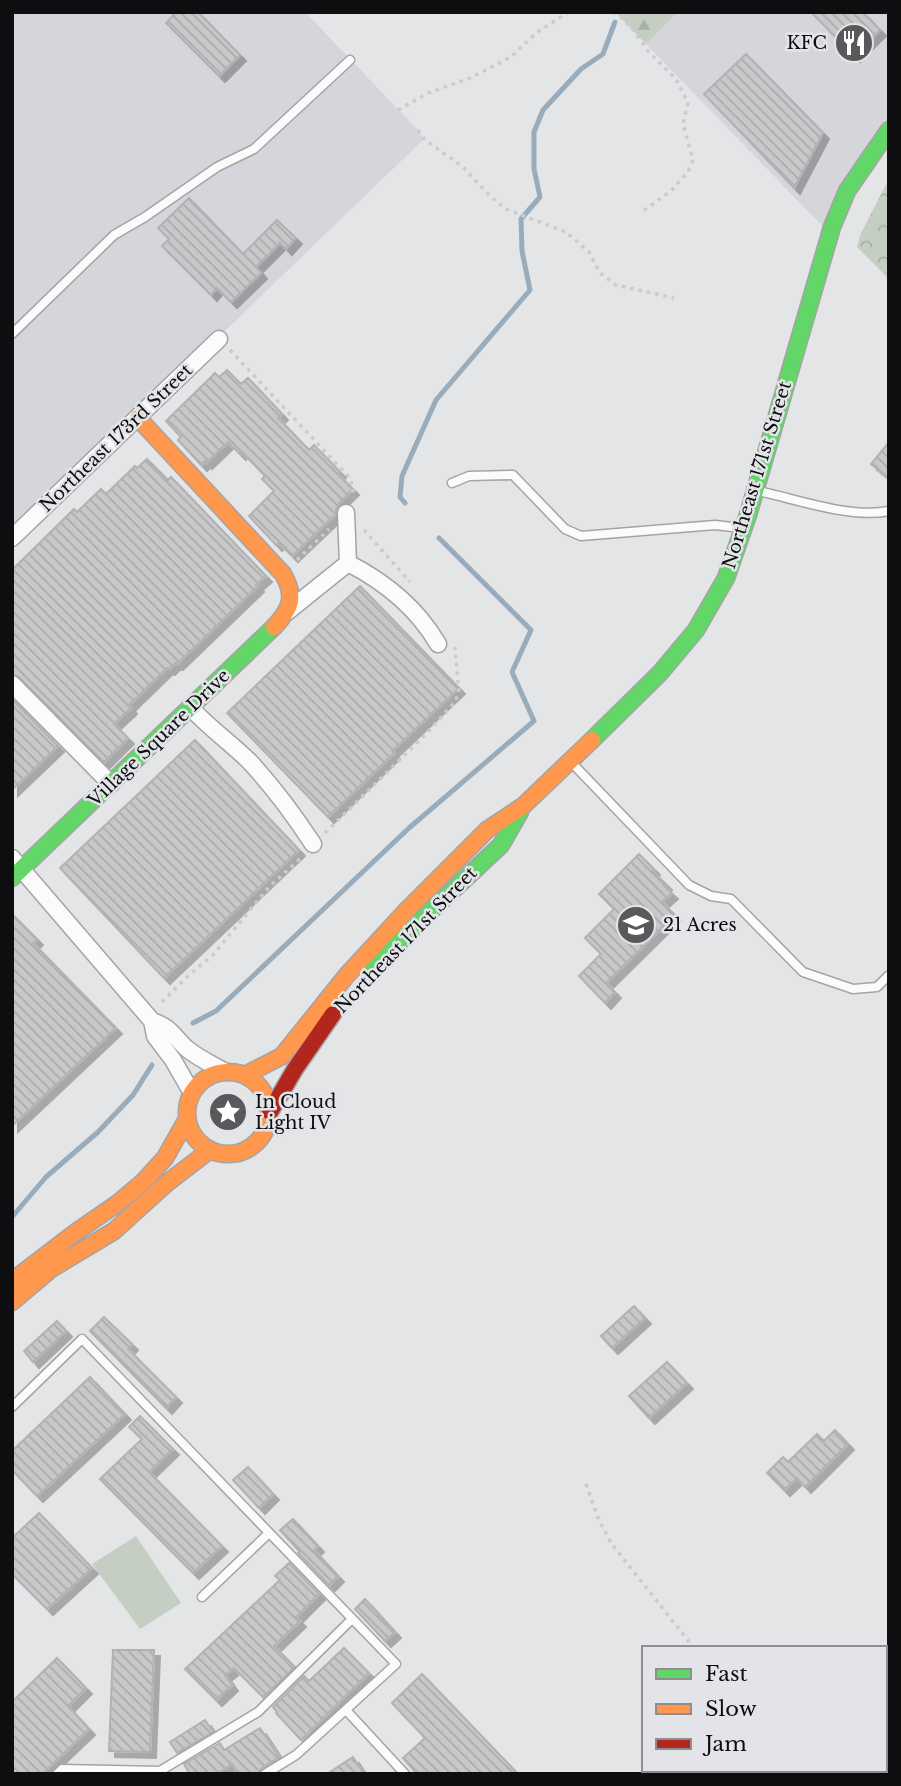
<svg xmlns="http://www.w3.org/2000/svg" width="901" height="1786" font-family="'Libre Baskerville',serif">
<defs>
<pattern id="forest-firs" width="22" height="20" patternUnits="userSpaceOnUse" patternTransform="scale(1.75)"><rect width="22" height="20" fill="#c5cec3"/><path d="M5 1l3.5 6h-7zM16 11l3.5 6h-7z" fill="#a8b0a6"/></pattern>
<pattern id="park-crowns" width="20" height="18" patternUnits="userSpaceOnUse" patternTransform="scale(1.75)"><rect width="20" height="18" fill="#c5cec3"/><path d="M2 6a3 3 0 1 1 6 0M12 15a3 3 0 1 1 6 0" fill="none" stroke="#a8b0a6"/></pattern>
<pattern id="building-back-hatch" width="6" height="6" patternUnits="userSpaceOnUse" patternTransform="scale(1.75)"><rect width="6" height="6" fill="#c8c8ca"/><path d="M-1 5l2 2M0 0l6 6M5-1l2 2" fill="none" stroke="#ababac"/></pattern>
<filter id="shadow"><feDropShadow dx="6" dy="6" stdDeviation="0" flood-color="#0004"/></filter>
</defs>
<rect width="100%" height="100%" fill="#e4e5e7"/>
<path fill="#d5d6dc" d="M12 12H305L418 130 424 139 12 536Z
M678 12H889V129L832 236 646 44Z"/>
<path fill="url(#forest-firs)" d="M615 12H678L646 44Z"/>
<path fill="url(#park-crowns)" d="M889 179V279L857 247 861 233Z"/>
<path fill="#c5cec3" d="M136 1536 181 1603 140 1629 92 1564Z"/>
<g fill="none" stroke-linecap="round" stroke-linejoin="round">
<path stroke="#99acbc" stroke-width="5" d="M405 503 400 497 402 476 436 400 530 290 522 251 521 219 540 197 534 169V132L543 110 581 69 603 54 615 22
M193 1023 216 1011 409 828 534 721 512 672 531 630 439 538
M12 1217 46 1177 98 1132 133 1095 152 1065"/>
</g>
<path fill="url(#building-back-hatch)" stroke="#b2b2b4" stroke-width="2" filter="url(#shadow)" d="M176 12H198L240 55 219 76 166 23Z
M811 12H863L880 30 854 56Z
M746 54 823 133 794 188 704 94Z
M189 198 243 254 277 220 296 238 286 249 280 243 256 267 261 273 231 302 217 288 211 295 162 246 169 239 158 228Z
M227 370 241 384 248 378 282 414 278 418 309 450 314 445 340 472 338 474 353 489 339 503 340 505 336 509V514L292 556 279 543 276 545 249 516 274 491 262 479 265 476 242 452 240 454 228 442 206 463 205 461 201 465 178 440 181 437 166 421 215 373 219 377Z
M889 442V478L871 464Z
M147 459 168 480 171 477 266 576 256 585 258 586 177 664 175 663 169 669 167 668 129 705 131 708 114 724 128 738 104 762 19 677 12 674V570L74 509 77 512 101 489 106 494 135 466 137 468Z
M360 586 459 688 392 751 394 753 328 817 227 713Z
M12 699 58 746 12 790Z
M195 740 299 850 164 978 60 868Z
M639 854 654 869 652 871 666 884 664 886 672 893 662 902 675 915 606 983 615 992 605 1003 579 976 601 954 585 938 614 909 599 894Z
M12 914 37 939 33 943 116 1028 12 1126Z
M634 1306 645 1318 612 1348 601 1336Z
M104 1317 132 1344 128 1349 176 1397 166 1408 90 1331Z
M57 1321 66 1331 33 1362 24 1351Z
M667 1362 687 1383 649 1418 629 1396Z
M90 1377 125 1414 37 1496 12 1470V1451Z
M140 1416 173 1449 149 1472 222 1546 193 1573 100 1479 142 1439 129 1427Z
M835 1430 848 1444 805 1487 797 1478 784 1490 767 1473 783 1457 788 1462 817 1434 824 1441Z
M248 1467 273 1494 259 1508 233 1480Z
M39 1513 92 1568 47 1609 12 1574V1538Z
M293 1519 318 1546 314 1550 338 1576 329 1585 298 1553 300 1552 280 1530Z
M289 1563 319 1594 296 1617 300 1621 274 1646 295 1667 263 1697 234 1668 225 1675 232 1685 216 1700 185 1669 280 1580 275 1576Z
M365 1599 395 1632 385 1641 355 1609Z
M344 1648 369 1673 301 1740 276 1713 277 1712 273 1707 304 1676 309 1681Z
M113 1650H154L150 1752 109 1751Z
M57 1658 86 1688 68 1706 89 1729 42 1774H12V1702Z
M422 1674 518 1774H417L403 1758 425 1738 392 1703Z
M205 1720 213 1732 177 1753 170 1742Z
M260 1728 279 1757 262 1768 257 1774H239L232 1764 217 1774H190L184 1764 220 1743 224 1750Z
M353 1757 364 1774H327Z"/>
<g fill="none" stroke-linecap="round" stroke-linejoin="round">
<defs>
<path id="lane" d="M12 334 114 235 145 217 217 167 254 149 350 60
M452 483 469 476 513 475 565 529 581 536 715 525 741 528
M758 491C797 499 850 519 889 511
M572 763 689 885 711 896 731 899 803 972 853 989 877 987 889 975
M12 1407 82 1339 396 1664 296 1755 265 1774
M202 1597 269 1533
M346 1710 405 1774
M57 1774 62 1769 160 1771 258 1712 352 1619"/>
<path id="street" d="M346 513 348 563
M12 538 219 339
M287 612 348 563C385 582 417 608 438 644
M12 684 111 784
M190 707C208 727 231 743 250 762 274 788 294 815 313 844
M12 858 152 1021 155 1036 173 1060 192 1093
M152 1021C172 1028 172 1035 186 1048 198 1058 211 1064 224 1071"/>
<path id="fast" d="M592 740 660 673 696 630 726 578 748 515 832 227 847 191 889 130
M12 878 274 627
M370 973 419 922 501 845 520 812"/>
<path id="slow" d="M138 418 283 574C296 596 291 609 274 627
M187 1113a41 41 0 1 1 82 0a41 41 0 1 1-82 0Z
M245 1075 282 1056 347 975 407 910 487 830 523 806 592 740
M12 1281 76 1232 118 1203 143 1182 165 1158 187 1119
M12 1302 51 1269 114 1231 167 1183 210 1150"/>
<path id="jam" d="M270 1112 295 1069 333 1014"/>
</defs>
<use href="#lane" stroke="#a4a4a6" stroke-width="11"/>
<use href="#street" stroke="#a4a4a6" stroke-width="19"/>
<use href="#fast" stroke="#a4a4a6" stroke-width="19"/>
<use href="#slow" stroke="#a4a4a6" stroke-width="19"/>
<use href="#jam" stroke="#a4a4a6" stroke-width="19"/>
<path stroke="#cacbcb" stroke-width="3.5" stroke-dasharray="3.5 5" stroke-linecap="butt" d="M613 12 622 18 634 31 648 51 676 79 688 103 683 124 693 160 688 172 671 191 643 211
M398 110 428 93 470 78 511 57 536 33 568 12
M418 130 424 139 463 167 491 197 506 209 566 232 589 252 600 273 616 285 674 298
M230 350 348 476 353 486V498
M364 530 410 582
M297 560 329 529
M325 833 426 734 454 703 459 693 455 647
M162 1002 189 975 213 955 269 887 303 856
M586 1484 598 1518 611 1543 694 1648
M791 1770 794 1774"/>
<use href="#lane" stroke="#fbfbfb" stroke-width="8"/>
<use href="#street" stroke="#fbfbfb" stroke-width="16"/>
<use href="#fast" stroke="#63d668" stroke-width="16"/>
<use href="#slow" stroke="#ff974d" stroke-width="16"/>
<use href="#jam" stroke="#b3261e" stroke-width="16"/>
</g>
<defs>
<symbol id="restaurant-disc" viewBox="-11 -11 22 22"><circle r="9.5" fill="#59595b" stroke="#e3e4e8"/><path d="M-5-6h1v4h1v-4h1v4h1v-4h1v5L-1.5 .5V6h-2V.5L-5-1ZM5-6V6H3V1.5H1.5Q1.5-4 5-6Z" fill="#fff"/></symbol>
<symbol id="school-disc" viewBox="-11 -11 22 22"><circle r="9.5" fill="#59595b" stroke="#e3e4e8"/><path d="M0-5L7-2L0 1L-7-2ZM-4 1L0 2.5L4 1V4Q0 6-4 4Z" fill="#fff"/></symbol>
<symbol id="sight-disc" viewBox="-11 -11 22 22"><circle r="9.5" fill="#59595b" stroke="#e3e4e8"/><path d="M0-6L1.8-2.2L6-1.7L2.9 1.2L3.7 5.4L0 3.3L-3.7 5.4L-2.9 1.2L-6-1.7L-1.8-2.2Z" fill="#fff"/></symbol>
</defs>
<g fill-rule="evenodd">
<use href="#restaurant-disc" x="832" y="21" width="44" height="44"/>
<use href="#school-disc" x="614" y="903" width="44" height="44"/>
<use href="#sight-disc" x="206" y="1090" width="44" height="44"/>
</g>
<g text-anchor="middle" stroke-width="5" stroke-linejoin="round" paint-order="stroke">
<g font-size="18" fill="#0e0e10" stroke="#e3e4e8" text-anchor="start">
<text x="827" y="49" text-anchor="end">KFC</text>
<text x="663" y="931">21 Acres</text>
<text x="255" y="1108">In Cloud<tspan x="255" dy="21">Light IV</tspan></text>
</g>
<g font-size="18" fill="#0e0e10" stroke="#e3e4e8">
<text transform="translate(116 438) rotate(-44)" y="6">Northeast 173rd Street</text>
<text transform="translate(757 475) rotate(-73)" y="6">Northeast 171st Street</text>
<text transform="translate(159 738) rotate(-44)" y="6">Village Square Drive</text>
<text transform="translate(406 940) rotate(-46)" y="6">Northeast 171st Street</text>
</g>
</g>
<rect width="901" height="1786" fill="none" stroke="#0e0e10" stroke-width="28"/>
<rect x="642" y="1646" width="245" height="126" fill="#e3e4e8" stroke="#8e8e92" stroke-width="2"/>
<rect x="656" y="1669" width="35" height="10" fill="#63d668" stroke="#8e8e92" stroke-width="2"/>
<text x="705" y="1681" font-size="21" fill="#0e0e10">Fast</text>
<rect x="656" y="1704" width="35" height="10" fill="#ff974d" stroke="#8e8e92" stroke-width="2"/>
<text x="705" y="1716" font-size="21" fill="#0e0e10">Slow</text>
<rect x="656" y="1739" width="35" height="10" fill="#b3261e" stroke="#8e8e92" stroke-width="2"/>
<text x="705" y="1751" font-size="21" fill="#0e0e10">Jam</text>
</svg>
